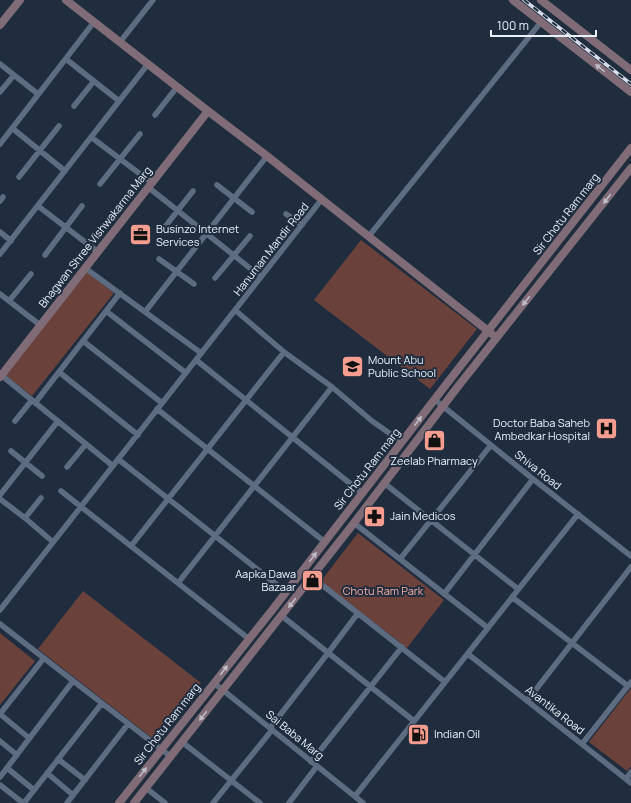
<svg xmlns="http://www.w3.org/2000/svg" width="631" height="803" font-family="Manrope,sans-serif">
<rect width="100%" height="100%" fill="#202d3f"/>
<path fill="#6b423b" d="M361 240 477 329 430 389 314 300Z
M85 271 114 293 32 396 4 374Z
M358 533 444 600 407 648 321 581Z
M83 591 201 683 156 741 38 649Z
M0 633 35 661 0 705Z
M631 688V766L627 771 589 742Z"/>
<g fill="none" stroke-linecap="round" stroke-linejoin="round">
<path stroke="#5e6c81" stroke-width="5.5" d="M120 42 153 0
M66 59 119 101
M0 64 38 94
M0 92 14 75
M74 106 94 81
M155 115 177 87
M12 128 65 171
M91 137 152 183
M0 144 94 22
M19 177 59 126
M100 184 140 134
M217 185 252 212
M148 187 261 277
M0 201 3 197
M38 206 98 252
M286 214 302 225
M0 232 11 241
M161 232 193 191
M369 236 541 22
M0 254 148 64
M45 255 82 206
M159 259 194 284
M85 268 201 353
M215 278 250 236
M0 294 40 325
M9 301 31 274
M235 310 284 352 332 387 372 421 402 442
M106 311 186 373
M145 312 267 156
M83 341 162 403
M196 360 362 493
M59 372 138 435
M1 375 113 466
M434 399 533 479 631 556
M35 403 120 293
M157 409 325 542
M15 421 32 400
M11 451 42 476
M118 459 286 592
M67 467 86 444
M384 483 518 589
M61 491 249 639
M0 495 58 421
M0 499 25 518 53 542
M25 518 41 498
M354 523 488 628
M131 546 284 352
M400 559 491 445
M312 577 445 682
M178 583 332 387
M444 594 533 479
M512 597 628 686
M0 610 322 199
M282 616 371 687 414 721
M0 624 170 756
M468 654 631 783
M214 683 363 803
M527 701 631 567
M0 714 44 658
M0 714 29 738
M270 728 328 653 358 613
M0 741 17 755
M182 742 260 803
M582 744 631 682
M58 759 85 780
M311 762 402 647
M7 768 34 790
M47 773 73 795
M0 777 73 681
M626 779 631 772
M0 785 23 803
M146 788 165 803
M355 796 578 514
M24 803 102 703
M67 803 128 724
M213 803 272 730
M289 803 317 766"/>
<path stroke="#7f6c76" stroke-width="8" d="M66 0 208 111 267 156 492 334
M513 0 631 92
M541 0 631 70
M0 25 20 0
M0 377 208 111
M119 803 273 609 448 382 631 148
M134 803 354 523 456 389 631 168"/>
<defs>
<path id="rail" d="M524 0 631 84"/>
</defs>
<use href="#rail" stroke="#d4dce9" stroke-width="3.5"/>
<use href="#rail" stroke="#202d3f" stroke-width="2" stroke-dasharray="6" stroke-linecap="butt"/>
</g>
<defs><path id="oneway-solid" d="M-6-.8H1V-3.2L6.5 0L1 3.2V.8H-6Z"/></defs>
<g fill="#bfbcc7">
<use href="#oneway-solid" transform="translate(600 68) rotate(-142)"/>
<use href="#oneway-solid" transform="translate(607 199) rotate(128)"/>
<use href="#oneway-solid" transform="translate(526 301) rotate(128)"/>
<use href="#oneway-solid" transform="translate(418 421) rotate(-53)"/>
<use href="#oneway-solid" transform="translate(313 557) rotate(-53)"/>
<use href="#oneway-solid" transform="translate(292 603) rotate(127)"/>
<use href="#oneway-solid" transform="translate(224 670) rotate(-52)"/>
<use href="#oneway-solid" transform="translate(203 716) rotate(128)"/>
<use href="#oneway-solid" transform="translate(143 772) rotate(-52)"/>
</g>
<defs>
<symbol id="office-square" viewBox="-11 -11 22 22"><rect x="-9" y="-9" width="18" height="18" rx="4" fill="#f59d8f" stroke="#202d3f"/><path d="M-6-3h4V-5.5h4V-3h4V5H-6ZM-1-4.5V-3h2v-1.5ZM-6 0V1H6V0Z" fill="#111"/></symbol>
<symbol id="school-square" viewBox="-11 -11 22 22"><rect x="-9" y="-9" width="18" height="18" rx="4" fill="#f59d8f" stroke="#202d3f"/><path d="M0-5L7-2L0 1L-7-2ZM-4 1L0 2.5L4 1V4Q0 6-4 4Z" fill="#111"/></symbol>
<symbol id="hospital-square" viewBox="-11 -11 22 22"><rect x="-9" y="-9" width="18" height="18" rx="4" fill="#f59d8f" stroke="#202d3f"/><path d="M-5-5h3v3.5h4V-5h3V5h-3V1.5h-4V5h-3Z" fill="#111"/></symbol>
<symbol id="shop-square" viewBox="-11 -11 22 22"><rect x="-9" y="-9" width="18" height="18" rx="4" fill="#f59d8f" stroke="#202d3f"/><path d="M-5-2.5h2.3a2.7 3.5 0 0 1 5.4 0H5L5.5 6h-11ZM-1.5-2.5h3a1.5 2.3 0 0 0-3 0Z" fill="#111"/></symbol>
<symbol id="pharmacy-square" viewBox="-11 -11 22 22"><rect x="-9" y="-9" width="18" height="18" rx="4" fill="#f59d8f" stroke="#202d3f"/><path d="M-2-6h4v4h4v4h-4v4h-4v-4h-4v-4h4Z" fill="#111"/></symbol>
<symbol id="fuel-square" viewBox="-11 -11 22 22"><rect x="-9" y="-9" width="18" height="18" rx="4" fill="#f59d8f" stroke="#202d3f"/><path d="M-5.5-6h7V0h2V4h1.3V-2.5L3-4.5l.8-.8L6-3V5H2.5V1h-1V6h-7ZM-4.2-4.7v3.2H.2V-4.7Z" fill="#111"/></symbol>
</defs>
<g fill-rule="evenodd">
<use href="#office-square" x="128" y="222" width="25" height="25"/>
<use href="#school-square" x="340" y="354" width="25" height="25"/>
<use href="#hospital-square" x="594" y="416" width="25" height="25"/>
<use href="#shop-square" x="422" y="428" width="25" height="25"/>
<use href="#pharmacy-square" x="362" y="504" width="25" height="25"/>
<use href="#shop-square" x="300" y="568" width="25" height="25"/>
<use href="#fuel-square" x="406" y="722" width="25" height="25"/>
</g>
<g text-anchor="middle" stroke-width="4" stroke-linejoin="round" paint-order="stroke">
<g font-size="11" fill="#e9f1fd" stroke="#202d3f">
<text transform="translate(566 214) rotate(-52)" y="4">Sir Chotu Ram marg</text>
<text transform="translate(95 237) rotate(-52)" y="4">Bhagwan Shree Vishwakarma Marg</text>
<text transform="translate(271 249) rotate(-52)" y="4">Hanuman Mandir Road</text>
<text transform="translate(367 469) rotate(-52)" y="4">Sir Chotu Ram marg</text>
<text transform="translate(538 470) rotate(38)" y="4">Shiva Road</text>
<text transform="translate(555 710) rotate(38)" y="4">Avantika Road</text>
<text transform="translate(167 724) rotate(-52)" y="4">Sir Chotu Ram marg</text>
<text transform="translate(295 735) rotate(39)" y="4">Sai Baba Marg</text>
</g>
<g font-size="11" fill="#e9f1fd" stroke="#202d3f" text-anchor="start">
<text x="156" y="233">Businzo Internet<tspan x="156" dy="13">Services</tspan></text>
<text x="368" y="364">Mount Abu<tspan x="368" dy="13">Public School</tspan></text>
<text x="590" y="427" text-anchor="end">Doctor Baba Saheb<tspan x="590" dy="13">Ambedkar Hospital</tspan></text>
<text x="434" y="465" text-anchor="middle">Zeelab Pharmacy</text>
<text x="390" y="520">Jain Medicos</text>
<text x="296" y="578" text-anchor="end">Aapka Dawa<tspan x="296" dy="13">Bazaar</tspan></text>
<text x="434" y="738">Indian Oil</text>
</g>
<g font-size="11" fill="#f9aea2" stroke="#202d3f">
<text x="383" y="595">Chotu Ram Park</text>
</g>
</g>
<path d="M491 30v6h105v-6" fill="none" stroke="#e9f1fd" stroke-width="2"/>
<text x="497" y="30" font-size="12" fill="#e9f1fd" stroke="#202d3f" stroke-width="3" paint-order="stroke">100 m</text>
</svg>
